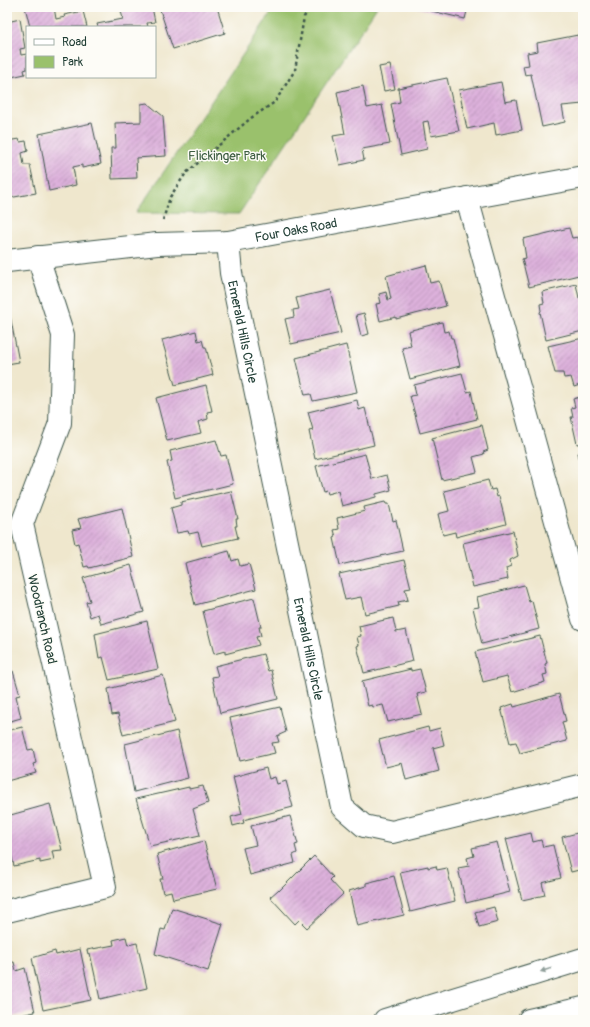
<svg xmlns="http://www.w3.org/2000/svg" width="590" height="1027" font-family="Pangolin,sans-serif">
<defs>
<pattern id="building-hatch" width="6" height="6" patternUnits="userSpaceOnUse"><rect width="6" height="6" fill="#ddb1dc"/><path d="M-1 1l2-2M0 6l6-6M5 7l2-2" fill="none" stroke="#b391b3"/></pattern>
</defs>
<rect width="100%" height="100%" fill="#fdfcf7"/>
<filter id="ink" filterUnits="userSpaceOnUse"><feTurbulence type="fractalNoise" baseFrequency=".025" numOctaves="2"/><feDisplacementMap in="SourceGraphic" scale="8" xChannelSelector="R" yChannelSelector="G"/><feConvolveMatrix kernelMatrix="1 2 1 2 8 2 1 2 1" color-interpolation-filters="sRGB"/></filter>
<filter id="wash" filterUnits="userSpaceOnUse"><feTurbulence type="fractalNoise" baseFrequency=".012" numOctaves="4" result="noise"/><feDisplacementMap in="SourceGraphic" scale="16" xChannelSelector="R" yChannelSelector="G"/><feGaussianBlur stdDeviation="0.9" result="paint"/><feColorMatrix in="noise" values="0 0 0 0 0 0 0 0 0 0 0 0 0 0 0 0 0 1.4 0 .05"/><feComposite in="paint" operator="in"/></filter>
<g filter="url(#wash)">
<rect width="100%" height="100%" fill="#efe7cd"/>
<path fill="#9ac16c" stroke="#5c7f50" d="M275 7H377L239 214 136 213Z"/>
<g id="blocks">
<path fill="url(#building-hatch)" d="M25 7H54L56 19 65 17 64 15 83 11 87 27H30Z
M120 7H152L155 22 147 23 148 27H98L97 24 123 19Z
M159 7H217L225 33 173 49Z
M415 7H468L465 19Z
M20 19 25 48 20 49 21 55 27 54V69L24 70 25 74 7 78V22Z
M578 35 583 59V104L562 106 565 122 542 127 531 74 525 75 523 66 529 65 527 53 538 51 537 43Z
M390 65 395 89 384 91 379 67Z
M447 78 459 131 431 136 428 121 423 122 427 149 401 155 391 104 400 102 398 88Z
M501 82 505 102 516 100 522 130 496 135 494 123 467 129 459 90Z
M363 86 367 108 382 105 390 144 362 149 364 160 340 165 333 136 345 134 337 92Z
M147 103 163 116 166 156 136 158 137 178 112 179 111 148H116L115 123 141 122V104Z
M92 123 101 164 82 168V165L73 167 76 185 49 191 39 134Z
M19 139 20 142 26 141 28 151 22 153 24 165H30L36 193 9 198 7 193V141Z
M569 228 572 238 578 237 583 257V274L529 287 522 259 526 258 523 239Z
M426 265 430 283 439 281 446 306 396 319V317L380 321 376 304 381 303 379 294 386 292 388 300 391 299 386 276Z
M576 284 579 298 583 297V331L546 340 540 312 541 311 540 304 544 303 542 292Z
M330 290 341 333 291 344 285 319 294 317 293 310 299 309 296 298Z
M7 310H9L19 362 7 364Z
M364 313 369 334 361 336 356 315Z
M442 322 444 332 449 331 451 338H453L460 366 410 379 402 348 411 346 408 331Z
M196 331 198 341 202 340 204 347H206L213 375 175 385 162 340Z
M583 338V384L574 387 571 377 564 378 563 373H555L548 346Z
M346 345 357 392 313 401 311 394 305 395 296 358Z
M462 373 467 392 471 391 477 419 420 433 410 396 416 395 414 385Z
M206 385 212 411 207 412 208 419 198 422 201 433 167 441 156 398Z
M583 396V443L577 444 571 417H573L571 408 575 407 573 399Z
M357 400 359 410 365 408 374 445 315 459 309 431 313 430 308 412Z
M482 425 488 450 483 452 484 454 473 457 477 472 442 480 432 438Z
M216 440 221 456 226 455 233 484 175 498 167 462 172 461 170 451Z
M583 451V469H582L578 453Z
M365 454 372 479 387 475 391 490 376 494V497L342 506 338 491 327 494 326 491 323 492 316 466Z
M488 480 491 490 495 489 497 497 499 496 506 524 456 537 455 532 443 535 438 514 449 511 444 491Z
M231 491 238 519H236L237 526H235L238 538 202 546 198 532 189 534 188 531 177 533 171 508 181 505V502Z
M385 502 386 504H389L393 521 396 520 403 551 340 565 334 538 336 537 334 530 339 529 337 518 365 511 364 507Z
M122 508 133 557 89 568 88 566 84 567 78 543 75 544 72 530 81 528 78 519Z
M513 531 518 556 510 560 511 566 506 568 508 579 473 587 463 543Z
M229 551 232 561 238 559 240 566 249 564 256 589 195 605 185 563Z
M404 560 411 588 405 589 408 600 398 602 399 606 365 614 361 597 345 600 339 574Z
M131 565 144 612 101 624 98 614 90 617 86 602 90 601 83 578Z
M524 585 529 602 532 601 539 629 482 644 473 608 479 607 477 597Z
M254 598 261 627H259L261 636 256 637 259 645 225 654V651L214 654 203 611Z
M393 618 396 632 406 630 413 661 364 673 357 646 359 645 357 637 361 636 359 626Z
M147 621 158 669 109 680 103 657 99 658 95 634Z
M540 636 547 663 545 664 547 674 543 675 545 682 512 692 507 676 483 682 475 652Z
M263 654 268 671 271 670 278 699 220 713 212 677 218 676 215 666Z
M411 669V671L420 669 426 692 417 694 422 714 388 722 383 705 373 707 372 705 368 706 362 681Z
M13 671 20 695 16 696 21 718 7 722V672Z
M163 675 175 722 123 735 118 714 112 715 108 689Z
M559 694 566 721 562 722 567 741 520 753 516 742 510 743 501 708 513 704 514 707Z
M280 707 286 732 277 736 279 742 272 743 275 753 240 761 230 718Z
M22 727 28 750 33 749 36 763 33 764 36 773 7 781V731Z
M428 727 429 731 440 728 444 745 433 748 439 771 406 780 402 763 386 767 379 740Z
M177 731 188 778 134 792 125 744Z
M266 768 269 779 275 777 277 784 286 781 293 807 243 820 244 823 233 826 231 817 242 814 233 777Z
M203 786 208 803 193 809 200 835 150 846 136 799 189 787V789Z
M50 804 62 850 52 851 54 860 40 863V860L14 866 7 836V816Z
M290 816 298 844 295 845 297 853 293 855 295 863 250 875 243 848 256 845 251 826Z
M583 827V869L571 872 562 837 581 832 579 828Z
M531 833 533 842 541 840 543 847 553 845 561 878 542 883 545 895 522 900 506 839Z
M204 841 217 889 173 899 171 891 163 893 160 879H163L157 854Z
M497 842 510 892 466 903 458 868 469 866 467 858 474 856 472 848Z
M314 856 333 877 330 880 343 894 307 928 299 920 295 924 270 897 278 890 279 891Z
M428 866V868L436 866 437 870 447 868 455 901 410 912 400 872Z
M394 876 404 915 357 926 349 891 366 886V883Z
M494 907 498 922 479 927 475 912Z
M172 908 223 924 208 971 155 954 161 929 165 930Z
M126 937 128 945 137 943 147 988 100 999 90 953 88 954 87 950 114 945 113 940Z
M80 949 91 1000 43 1010 32 958 55 951 56 955Z
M14 962 16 971 25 968 35 1012 7 1018V963Z"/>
</g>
</g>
<g filter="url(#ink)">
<use href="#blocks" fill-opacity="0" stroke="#3e564b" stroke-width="1"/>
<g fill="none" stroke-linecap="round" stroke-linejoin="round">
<defs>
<g id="street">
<path d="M467 198 583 619"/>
<path id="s1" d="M228 242 231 273 342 807 364 826 392 832 583 785"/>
<path d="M7 911 105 887 22 524 60 423 63 335 38 257"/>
</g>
<g id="secondary">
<path id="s2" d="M7 261 157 244 228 242 583 177"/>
</g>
<path id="highway" d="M385 1020 583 959
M529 1020 583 1008"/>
</defs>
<use href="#street" stroke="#3e564b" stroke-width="24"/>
<use href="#secondary" stroke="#3e564b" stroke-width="24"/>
<use href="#highway" stroke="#3e564b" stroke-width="24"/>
<path stroke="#3e564b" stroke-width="2.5" stroke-dasharray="3 3" stroke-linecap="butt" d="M163 220 170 197 186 173 251 118 275 102 295 70 304 17 310 7"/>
<use href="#street" stroke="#fff" stroke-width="22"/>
<use href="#secondary" stroke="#fff" stroke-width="22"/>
<use href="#highway" stroke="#fff" stroke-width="22"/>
</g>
<defs><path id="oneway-solid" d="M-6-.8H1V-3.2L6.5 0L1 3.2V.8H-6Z"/></defs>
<use fill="#8f9e9a" href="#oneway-solid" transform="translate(546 970) rotate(163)"/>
</g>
<g text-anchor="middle" stroke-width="3" stroke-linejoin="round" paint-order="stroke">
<g font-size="13" fill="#3e5e42" stroke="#fdfcf7">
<text x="227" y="160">Flickinger Park</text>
</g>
<g font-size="13" fill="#1f3d34" stroke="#fdfcf7">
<text dy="5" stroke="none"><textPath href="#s2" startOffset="291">Four Oaks Road</textPath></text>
<text dy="5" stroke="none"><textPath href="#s1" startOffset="91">Emerald Hills Circle</textPath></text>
<text transform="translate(43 619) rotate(77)" y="5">Woodranch Road</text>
<text dy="5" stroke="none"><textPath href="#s1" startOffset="415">Emerald Hills Circle</textPath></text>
</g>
</g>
<rect width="590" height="1027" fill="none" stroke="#fdfcf7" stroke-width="24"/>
<rect x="26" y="26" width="130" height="52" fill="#fdfcf7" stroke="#a4b0a9"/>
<rect x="34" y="39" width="20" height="6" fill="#ffffff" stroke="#a4b0a9"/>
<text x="62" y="46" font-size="12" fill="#1f3d34">Road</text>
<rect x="34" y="56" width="20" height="12" fill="#9ac16c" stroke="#a4b0a9"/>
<text x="62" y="66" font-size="12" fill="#1f3d34">Park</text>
</svg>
